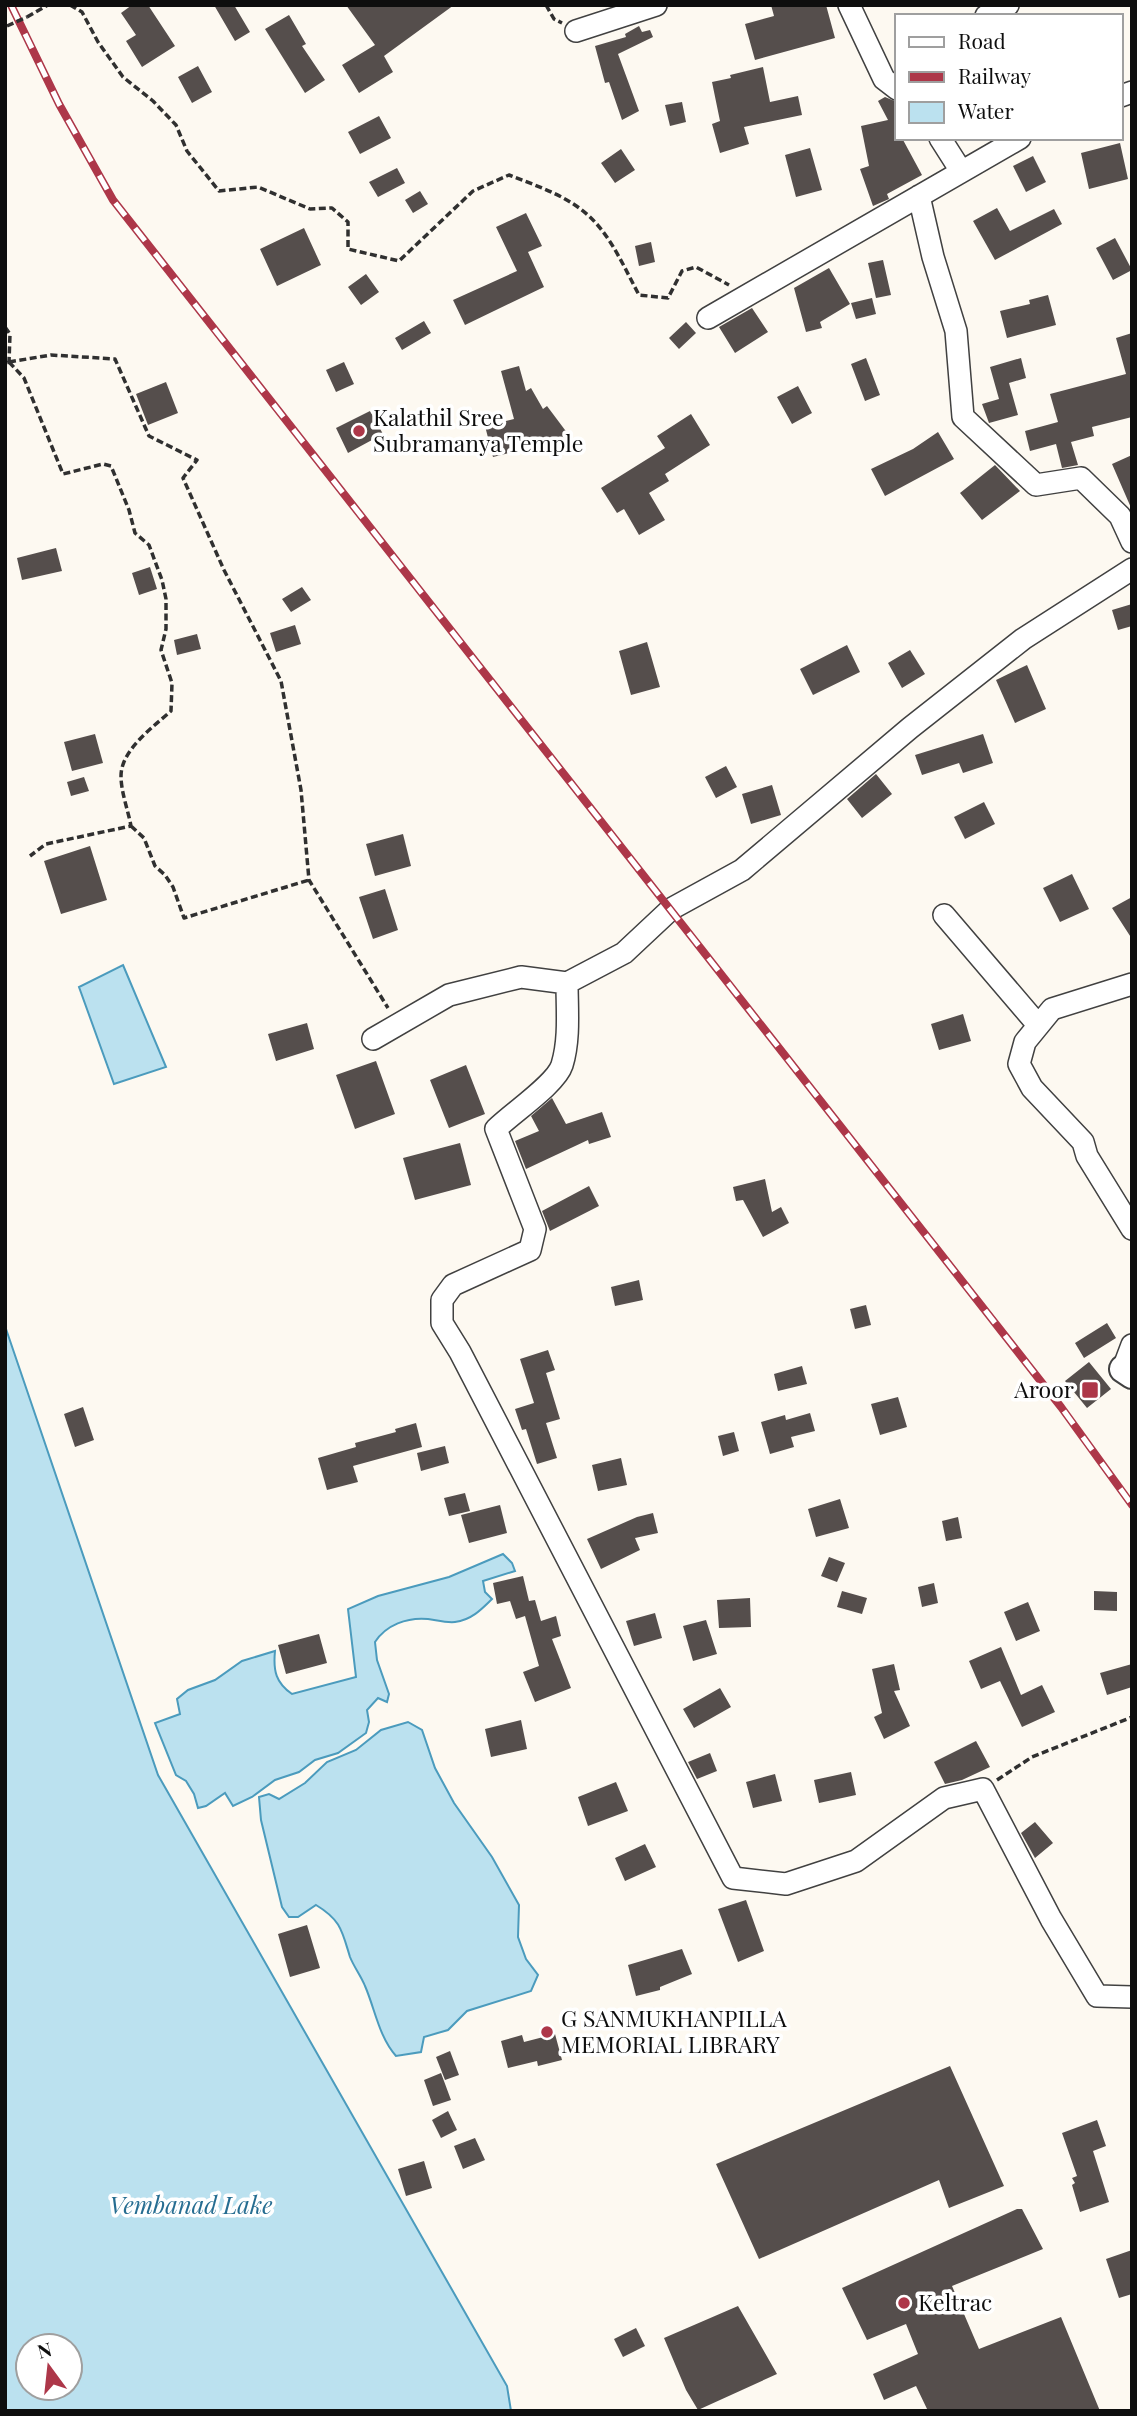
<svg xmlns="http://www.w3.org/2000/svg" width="1137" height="2416" font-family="'Playfair Display',serif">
<rect width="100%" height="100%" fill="#fdf9f1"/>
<path fill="#bbe1ef" stroke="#4b9bbd" stroke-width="2" fill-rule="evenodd" d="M123 965 166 1067 114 1084 79 987Z
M5 1326 158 1775 507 2386 511 2411H5ZM28 2346H70V2388H28Z
M503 1554 512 1563 515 1571 483 1581 485 1592 492 1599C481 1610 471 1620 455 1622 446 1623 436 1620 428 1619 407 1617 386 1625 375 1642L377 1660 389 1694 387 1702 378 1698 367 1710 369 1722 366 1733 338 1753 315 1760 299 1772 275 1780 252 1797 233 1806 225 1793 206 1806 198 1808 194 1794 186 1781 176 1775 155 1723 180 1714 177 1699 188 1690 215 1680 242 1661 275 1651C273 1671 276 1683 292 1694L356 1677 348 1609 378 1596 449 1577Z
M408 1722 422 1730 435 1768 454 1803 492 1857 519 1905 518 1937 526 1959 538 1975 531 1991 467 2011 448 2030 424 2037 421 2052 396 2056C379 2037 375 2009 365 1986 361 1976 354 1967 350 1957 342 1931 341 1920 316 1905L298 1917H289L282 1907 261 1820 259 1797 269 1794 279 1799 305 1783 327 1762 356 1750 381 1730Z"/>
<path fill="#554e4c" d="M132 5H148L175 46 142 67 126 41 136 35 121 13Z
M214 5H234L250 32 235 41Z
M346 5H454L384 56 393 72 359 93 342 65 375 45Z
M771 5H826L835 38 755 60 745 24 774 16Z
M289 15 306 44 302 46 325 80 305 93 265 29Z
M639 26 642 32 650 30 653 37 618 54 639 111 622 120 609 82 605 83 595 46 626 37 625 34Z
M198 66 212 92 192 103 178 77Z
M763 67 770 102 798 96 802 115 744 127 749 144 720 153 712 124 720 121 712 82 731 78 730 75Z
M885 97 897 102V138H902L922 175 887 194 889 199 873 206 860 169 869 166 861 126 888 120 878 101Z
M682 102 686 122 670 126 665 105Z
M379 116 391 138 360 154 348 132Z
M1120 143 1128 179 1089 189 1081 153Z
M810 148 822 190 796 197 785 155Z
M621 149 635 170 615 183 601 163Z
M1033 156 1046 182 1026 192 1013 166Z
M397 168 405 183 378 197 369 182Z
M420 191 428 204 413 213 405 200Z
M997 208 1010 231 1054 209 1062 224 995 260 973 221Z
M526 213 542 246 528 252 544 287 465 325 453 300 517 271 496 227Z
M304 228 321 265 277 286 260 249Z
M1115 238 1132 270 1113 280 1096 248Z
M651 242 655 262 639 266 635 246Z
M883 260 891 295 876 298 868 263Z
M829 268 850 304 820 322 822 328 806 332 794 288Z
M366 274 379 292 361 305 348 287Z
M1048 295 1056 325 1007 338 1000 311 1030 304 1029 300Z
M872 298 876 314 856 319 851 303Z
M752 308 768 332 735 353 719 327Z
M424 321 431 333 402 350 395 338Z
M686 322 696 333 679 349 669 338Z
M1132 333V417L1092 427 1094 436 1071 442 1078 465 1062 468 1056 444 1030 451 1025 431 1058 422 1050 394 1126 374 1116 338Z
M866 358 880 395 865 401 851 364Z
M1021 358 1026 378 1009 383 1018 415 989 423 982 404 999 399 990 367Z
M344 362 354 384 336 392 326 370Z
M519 366 526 391 531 388 543 409 547 406 568 434 549 448 546 444 493 457 485 426 514 419 501 371Z
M166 382 178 413 148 425 136 394Z
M798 386 812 413 792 424 777 397Z
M370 411 383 434 348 453 336 428Z
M691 414 710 445 665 474 669 481 649 493 665 520 639 535 624 509 617 513 601 488 665 448 657 436Z
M938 432 954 459 885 496 871 469 913 449Z
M1132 455V510L1112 464Z
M995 465 1020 491 982 520 960 493Z
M56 548 62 571 22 580 17 558Z
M150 567 157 589 139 595 132 573Z
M302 587 311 600 291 612 282 599Z
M1132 604V626L1118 630 1112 610Z
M295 625 301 644 276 652 270 633Z
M197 634 201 649 177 655 174 640Z
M647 642 660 687 631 695 619 651Z
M847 645 860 672 813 695 800 669Z
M910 650 925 674 902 688 888 663Z
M1027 665 1046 709 1015 723 996 680Z
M95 734 103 763 72 771 64 742Z
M983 734 993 763 963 773 959 763 922 775 915 755Z
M726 766 737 787 716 798 705 777Z
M876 774 892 794 862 818 847 799Z
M84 777 89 791 71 796 67 782Z
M772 785 781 815 751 824 742 794Z
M984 802 995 824 965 839 954 817Z
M403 834 411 866 375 876 366 844Z
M90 846 107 900 61 914 44 861Z
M1072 874 1089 909 1060 922 1043 888Z
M385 889 398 930 373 939 359 897Z
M1132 897V939L1112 908Z
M963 1014 971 1041 939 1050 931 1024Z
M307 1023 314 1049 276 1061 268 1034Z
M376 1061 395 1114 355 1129 336 1075Z
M466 1065 485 1114 449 1128 430 1080Z
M552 1098 566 1124 602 1112 611 1137 589 1144 588 1140 526 1169 515 1141 539 1131 531 1116Z
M460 1143 471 1185 415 1200 403 1158Z
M765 1179 772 1212 781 1207 789 1223 763 1237 743 1200 736 1201 733 1187Z
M589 1186 599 1206 550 1231 542 1211Z
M639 1280 643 1300 615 1306 611 1287Z
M866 1305 871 1325 855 1329 850 1309Z
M1107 1323 1116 1338 1084 1358 1075 1343Z
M548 1350 555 1370 546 1373 560 1419 546 1423 557 1458 537 1464 526 1429 522 1430 515 1409 534 1403 520 1359Z
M1089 1362 1111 1389 1087 1408 1065 1381Z
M802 1366 807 1384 778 1391 774 1374Z
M898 1397 907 1427 880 1435 871 1404Z
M83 1407 94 1440 75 1447 64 1414Z
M810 1413 815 1431 791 1437 794 1447 770 1454 761 1422 785 1415 786 1420Z
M416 1423 422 1447 353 1466 358 1482 327 1490 318 1458 356 1447 355 1443 396 1432 395 1429Z
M734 1432 739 1451 723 1456 718 1436Z
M445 1446 449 1463 421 1471 417 1453Z
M621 1458 627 1485 598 1491 592 1465Z
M465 1493 470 1511 449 1516 444 1498Z
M840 1499 849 1528 816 1537 808 1509Z
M500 1505 507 1533 469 1543 461 1515Z
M653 1513 658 1533 635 1538 640 1550 601 1569 587 1539 637 1517Z
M958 1517 962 1538 946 1541 942 1521Z
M829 1557 845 1563 837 1582 821 1576Z
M523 1576 529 1601 535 1600 541 1621 556 1616 561 1636 552 1639 571 1688 535 1702 523 1672 539 1666 525 1616 516 1619 510 1601 497 1604 493 1583Z
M934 1583 938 1603 922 1607 918 1587Z
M842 1591 867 1598 862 1614 837 1607Z
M1094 1591 1117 1592V1611L1094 1610Z
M750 1598 751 1627 719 1628 717 1600Z
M1028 1602 1040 1631 1016 1641 1004 1612Z
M655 1613 662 1638 634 1646 626 1621Z
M706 1620 717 1654 693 1661 683 1626Z
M319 1634 327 1663 286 1674 278 1645Z
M1001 1647 1021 1695 1042 1685 1055 1712 1022 1727 1000 1681 981 1689 969 1661Z
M894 1664 900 1690 894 1691 910 1726 884 1739 874 1717 882 1713 872 1669Z
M1132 1664V1687L1107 1695 1100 1673Z
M720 1688 731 1707 694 1728 683 1709Z
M521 1720 527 1749 491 1757 485 1729Z
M976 1741 990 1767 962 1780 945 1784 934 1762Z
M710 1753 717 1771 697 1779 688 1762Z
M851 1772 856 1795 819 1803 814 1780Z
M775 1774 782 1801 753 1808 746 1782Z
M616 1782 628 1811 588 1826 578 1797Z
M1035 1822 1053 1843 1035 1858 1021 1833Z
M645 1844 656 1867 625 1881 615 1858Z
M746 1900 764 1951 738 1962 718 1909Z
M307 1925 320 1968 290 1977 278 1934Z
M682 1949 692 1974 660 1987V1990L636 1996 628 1965Z
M555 2034 562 2060 538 2066 537 2061 508 2068 501 2041 522 2035 524 2042Z
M450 2051 459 2075 445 2080 436 2057Z
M950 2066 1004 2186 949 2208 939 2180 759 2259 716 2164Z
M441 2073 451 2100 433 2106 424 2080Z
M448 2111 457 2130 441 2138 432 2120Z
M1097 2120 1106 2146 1093 2151 1109 2202 1080 2212 1072 2185 1075 2183 1072 2178 1077 2176 1062 2133Z
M475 2138 485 2160 463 2169 454 2146Z
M424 2161 432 2188 406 2196 398 2169Z
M1017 2209H1022L1043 2249 952 2286 979 2349 1061 2317 1100 2411H928L916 2386 884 2400 873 2374 918 2354 906 2324 867 2340 842 2288Z
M1132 2250V2294L1119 2298 1106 2259Z
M738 2306 777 2374 698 2410 686 2390 664 2338Z
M636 2328 645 2346 623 2357 614 2339Z"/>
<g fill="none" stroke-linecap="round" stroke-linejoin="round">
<defs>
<path id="minor" d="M849 5 884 79 897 89
M986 16 1008 5
M576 31 656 5
M1121 96 1132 92
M940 138 961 171
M919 196 933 257 956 331 963 417 1036 485 1081 478 1120 516 1132 542
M708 318 1020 138
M944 915 1038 1025
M567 983C567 1009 570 1039 562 1065 556 1084 512 1113 496 1129L535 1229 530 1250 453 1285 442 1300V1323L460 1352 733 1878 786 1884 856 1861 944 1798 983 1789 1051 1919 1097 1996 1132 1997
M1132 984 1052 1009 1025 1042 1019 1064 1032 1088 1083 1142 1087 1156 1132 1229
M373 1039 449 995 521 977 567 983 624 953 671 909 742 870 910 728 1023 639 1132 569
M1123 1369 1132 1345"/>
<path id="tertiary" d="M1123 1369 1132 1375"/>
</defs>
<use href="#minor" stroke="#414141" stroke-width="24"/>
<use href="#tertiary" stroke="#414141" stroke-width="30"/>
<path stroke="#303030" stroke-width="3.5" stroke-dasharray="7 3.5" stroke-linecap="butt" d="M70 5 82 12 98 42 123 77 153 101 176 125 187 151 219 191 258 187 310 209 332 208 348 222V249L399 261 473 191 509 175C537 186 568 196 590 217 612 238 625 269 639 295L668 298 682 271 696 267 729 285
M546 5 554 19 562 23
M27 17 48 5
M5 26H7
M5 327 10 334 9 362 5 363
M9 362 51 355 115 359 149 436 197 460 183 478 224 570 281 681 301 790 309 880 388 1008
M9 362 24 378 63 474 103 464 111 466 129 510 135 533 149 545 162 580 166 599V629L161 650 172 683 171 711C153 727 121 750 121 776 121 792 128 810 131 826L46 844 30 856
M131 826 144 838 155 866 165 875 173 887 184 918 309 880
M997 1780 1032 1757 1132 1717"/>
<use href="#minor" stroke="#fff" stroke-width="21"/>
<use href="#tertiary" stroke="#fff" stroke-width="26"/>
<defs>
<path id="rail" d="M11 5 59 104 113 200 1061 1407 1132 1505"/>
</defs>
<use href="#rail" stroke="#ad3749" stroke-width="8"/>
<use href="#rail" stroke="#fff" stroke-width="5" stroke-dasharray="16" stroke-linecap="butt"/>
<path stroke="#303030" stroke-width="3.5" stroke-dasharray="7 3.5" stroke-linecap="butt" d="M7 26 27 17"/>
</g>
<g fill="#ad3749" stroke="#fff" stroke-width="2.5">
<circle cx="359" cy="431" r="7"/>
<rect x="1081" y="1381" width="18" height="18" rx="3.5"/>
<circle cx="547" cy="2032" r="7"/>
<circle cx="904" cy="2303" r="7"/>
</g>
<g text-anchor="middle" stroke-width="7" stroke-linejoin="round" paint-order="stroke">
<g font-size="23" fill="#0e0e0e" stroke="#fff" text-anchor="start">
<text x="373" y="426">Kalathil Sree<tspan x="373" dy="26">Subramanya Temple</tspan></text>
<text x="1074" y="1398" text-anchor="end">Aroor</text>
<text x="561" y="2027">G SANMUKHANPILLA<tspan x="561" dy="26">MEMORIAL LIBRARY</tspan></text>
<text x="918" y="2311">Keltrac</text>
</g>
<g font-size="24" font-style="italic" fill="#266d91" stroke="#fff">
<text x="191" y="2214">Vembanad Lake</text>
</g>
</g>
<rect width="1137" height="2416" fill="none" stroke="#0e0e0e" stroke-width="14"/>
<rect x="895" y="14" width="228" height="126" fill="#ffffff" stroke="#9f9f9f" stroke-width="2"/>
<rect x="909" y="37" width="35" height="10" fill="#ffffff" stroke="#9f9f9f" stroke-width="2"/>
<text x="958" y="49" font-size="21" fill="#0e0e0e">Road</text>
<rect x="909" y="72" width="35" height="10" fill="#ad3749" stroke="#9f9f9f" stroke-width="2"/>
<text x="958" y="84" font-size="21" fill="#0e0e0e">Railway</text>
<rect x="909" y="102" width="35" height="21" fill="#bbe1ef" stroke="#9f9f9f" stroke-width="2"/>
<text x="958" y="119" font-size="21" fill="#0e0e0e">Water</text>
<g transform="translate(49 2367) rotate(345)"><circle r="33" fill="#ffffff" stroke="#9f9f9f" stroke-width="2"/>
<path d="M0-5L12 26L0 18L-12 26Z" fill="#ad3749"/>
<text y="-10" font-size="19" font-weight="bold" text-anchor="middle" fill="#0e0e0e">N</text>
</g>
</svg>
